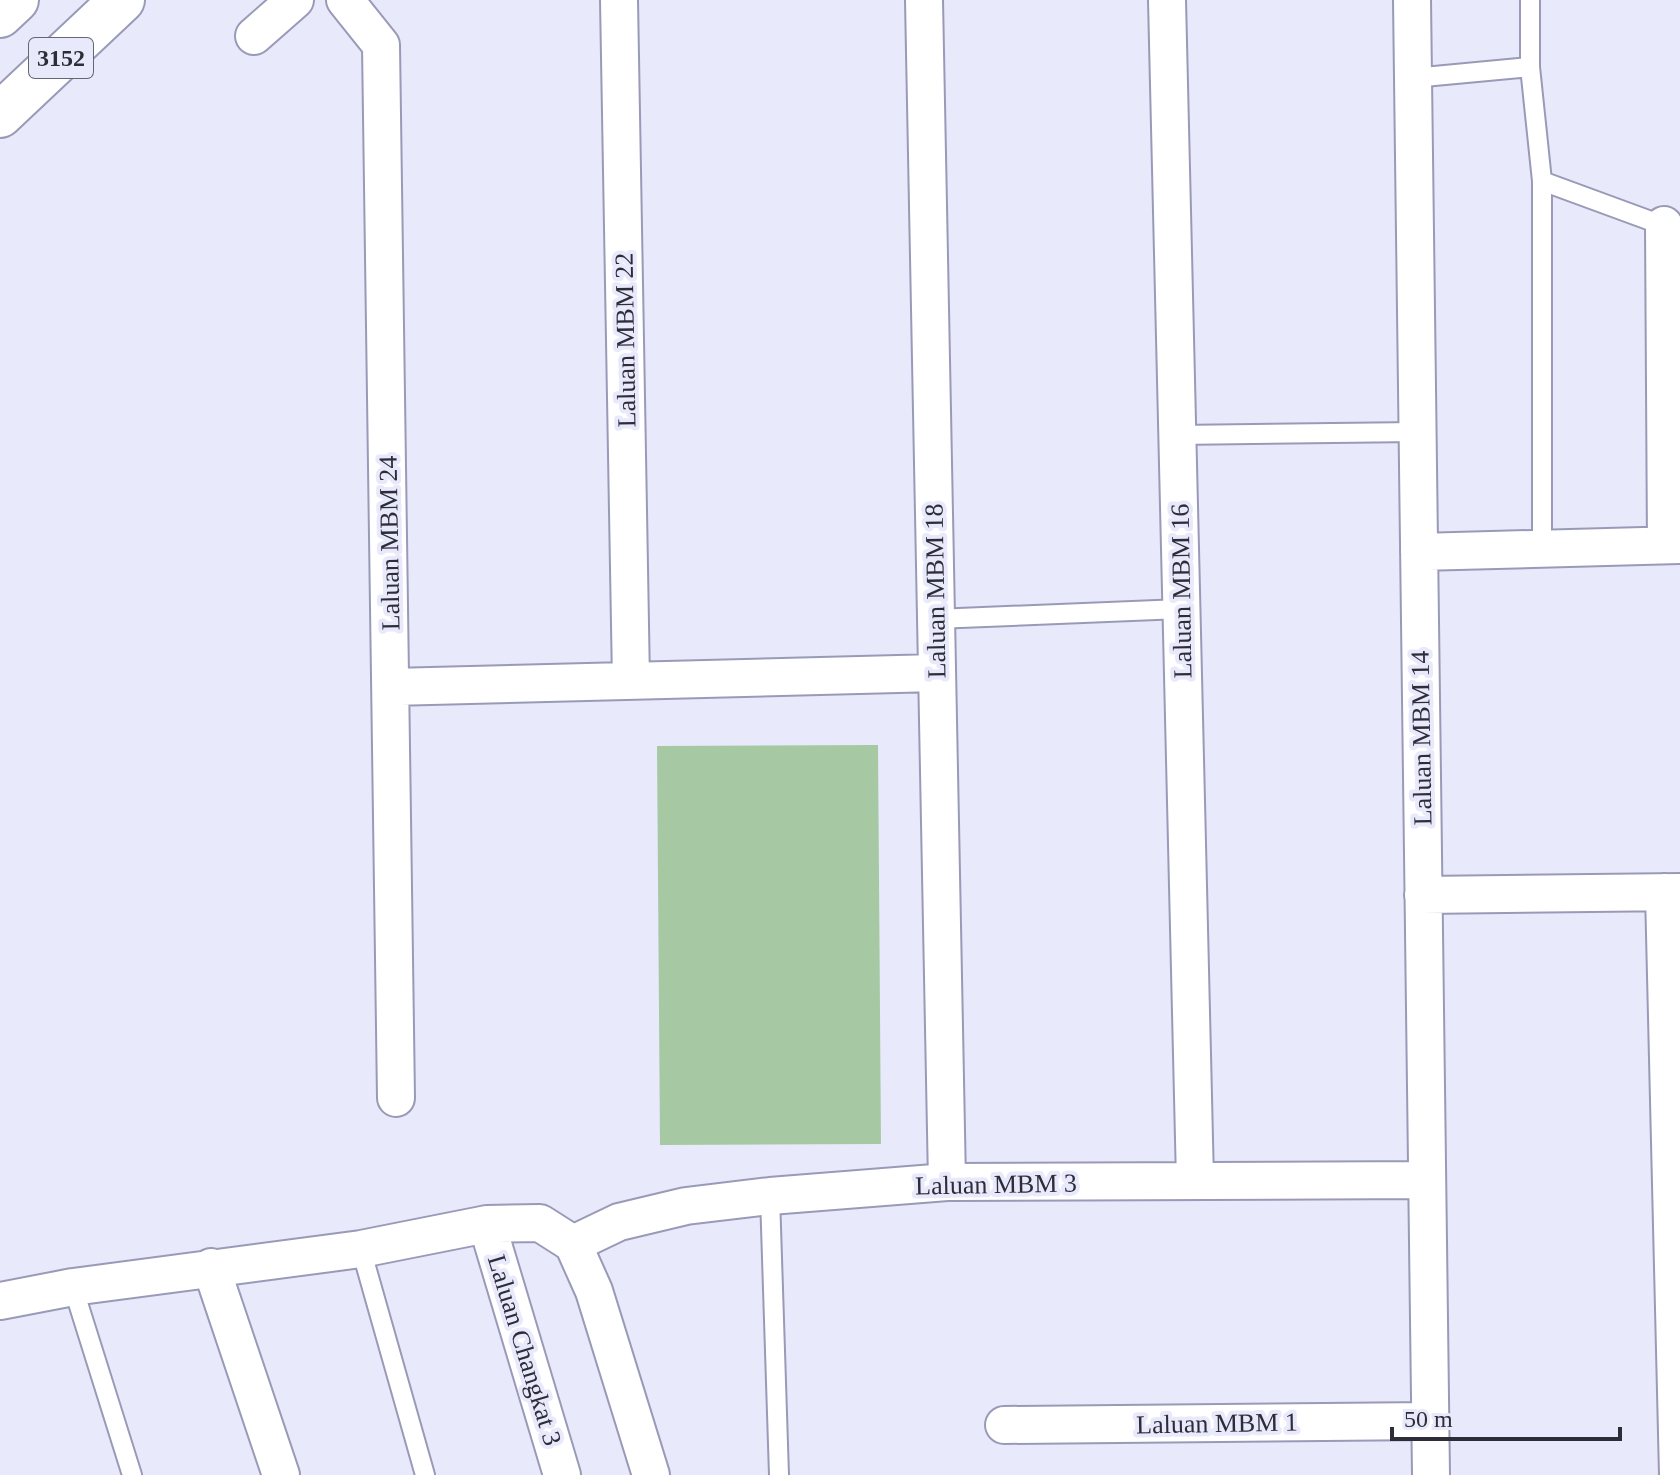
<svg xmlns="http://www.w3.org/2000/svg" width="1680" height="1475" font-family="Georgia,serif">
<rect width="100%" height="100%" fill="#e9e9fc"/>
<path fill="#a6c9a3" d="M878 745 881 1144 660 1145 657 746Z"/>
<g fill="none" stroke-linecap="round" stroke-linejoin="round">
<defs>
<path id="service" d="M1530 0V67L1542 181V549
M1413 78 1530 67
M1542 181 1670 228
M1177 435 1417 432
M935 619 1181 609
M770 1196 779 1475
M361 1249 425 1475
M73 1287 132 1475"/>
<path id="minor" d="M345 0 381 45 396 1098
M619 0 631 681
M924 0 947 1182
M1167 0 1195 1181
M1412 0 1431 1475
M254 36 295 0
M1664 225 1666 545
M1419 552 1680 545
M391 687 937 673
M1664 892 1678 1475
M1423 895 1680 892
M487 1224 562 1475
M573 1244 619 1222 686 1206 770 1196 947 1182 1427 1180
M211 1267 281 1475
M0 1301 73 1287 361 1249 487 1224 540 1223 573 1244 594 1291 651 1475
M1004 1425 1430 1421"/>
<path id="primary" d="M0 15 16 0
M0 115 122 0"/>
</defs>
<use href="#service" stroke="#999ab7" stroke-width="22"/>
<use href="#minor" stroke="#999ab7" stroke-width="40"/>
<use href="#primary" stroke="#999ab7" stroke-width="48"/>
<use href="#service" stroke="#fff" stroke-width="18"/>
<use href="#minor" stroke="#fff" stroke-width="36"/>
<use href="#primary" stroke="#fff" stroke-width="44"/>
</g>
<g text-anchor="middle" stroke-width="8" stroke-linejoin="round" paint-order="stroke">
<rect fill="#e9e9fc" stroke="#656574" stroke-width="2" x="29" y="38" width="64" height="40" rx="6"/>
<g font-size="24" font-weight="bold" fill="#2d2d39">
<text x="61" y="66">3152</text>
</g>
<g font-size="26" fill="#2d2d39" stroke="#e9e9fc">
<text transform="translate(625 340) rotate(-91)" y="9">Laluan MBM 22</text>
<text transform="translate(389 543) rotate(-91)" y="9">Laluan MBM 24</text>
<text transform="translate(935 591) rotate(-91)" y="9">Laluan MBM 18</text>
<text transform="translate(1181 591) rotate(-91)" y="9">Laluan MBM 16</text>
<text transform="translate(1421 738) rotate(-91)" y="9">Laluan MBM 14</text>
<text transform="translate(996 1184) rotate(-1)" y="9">Laluan MBM 3</text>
<text transform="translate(525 1350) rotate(73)" y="9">Laluan Changkat 3</text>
<text transform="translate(1217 1423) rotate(-1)" y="9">Laluan MBM 1</text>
</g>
</g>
<path d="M1392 1427v12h228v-12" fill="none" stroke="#2d2d39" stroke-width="4"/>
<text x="1404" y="1427" font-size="24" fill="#2d2d39" stroke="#e9e9fc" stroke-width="6" paint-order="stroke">50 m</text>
</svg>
